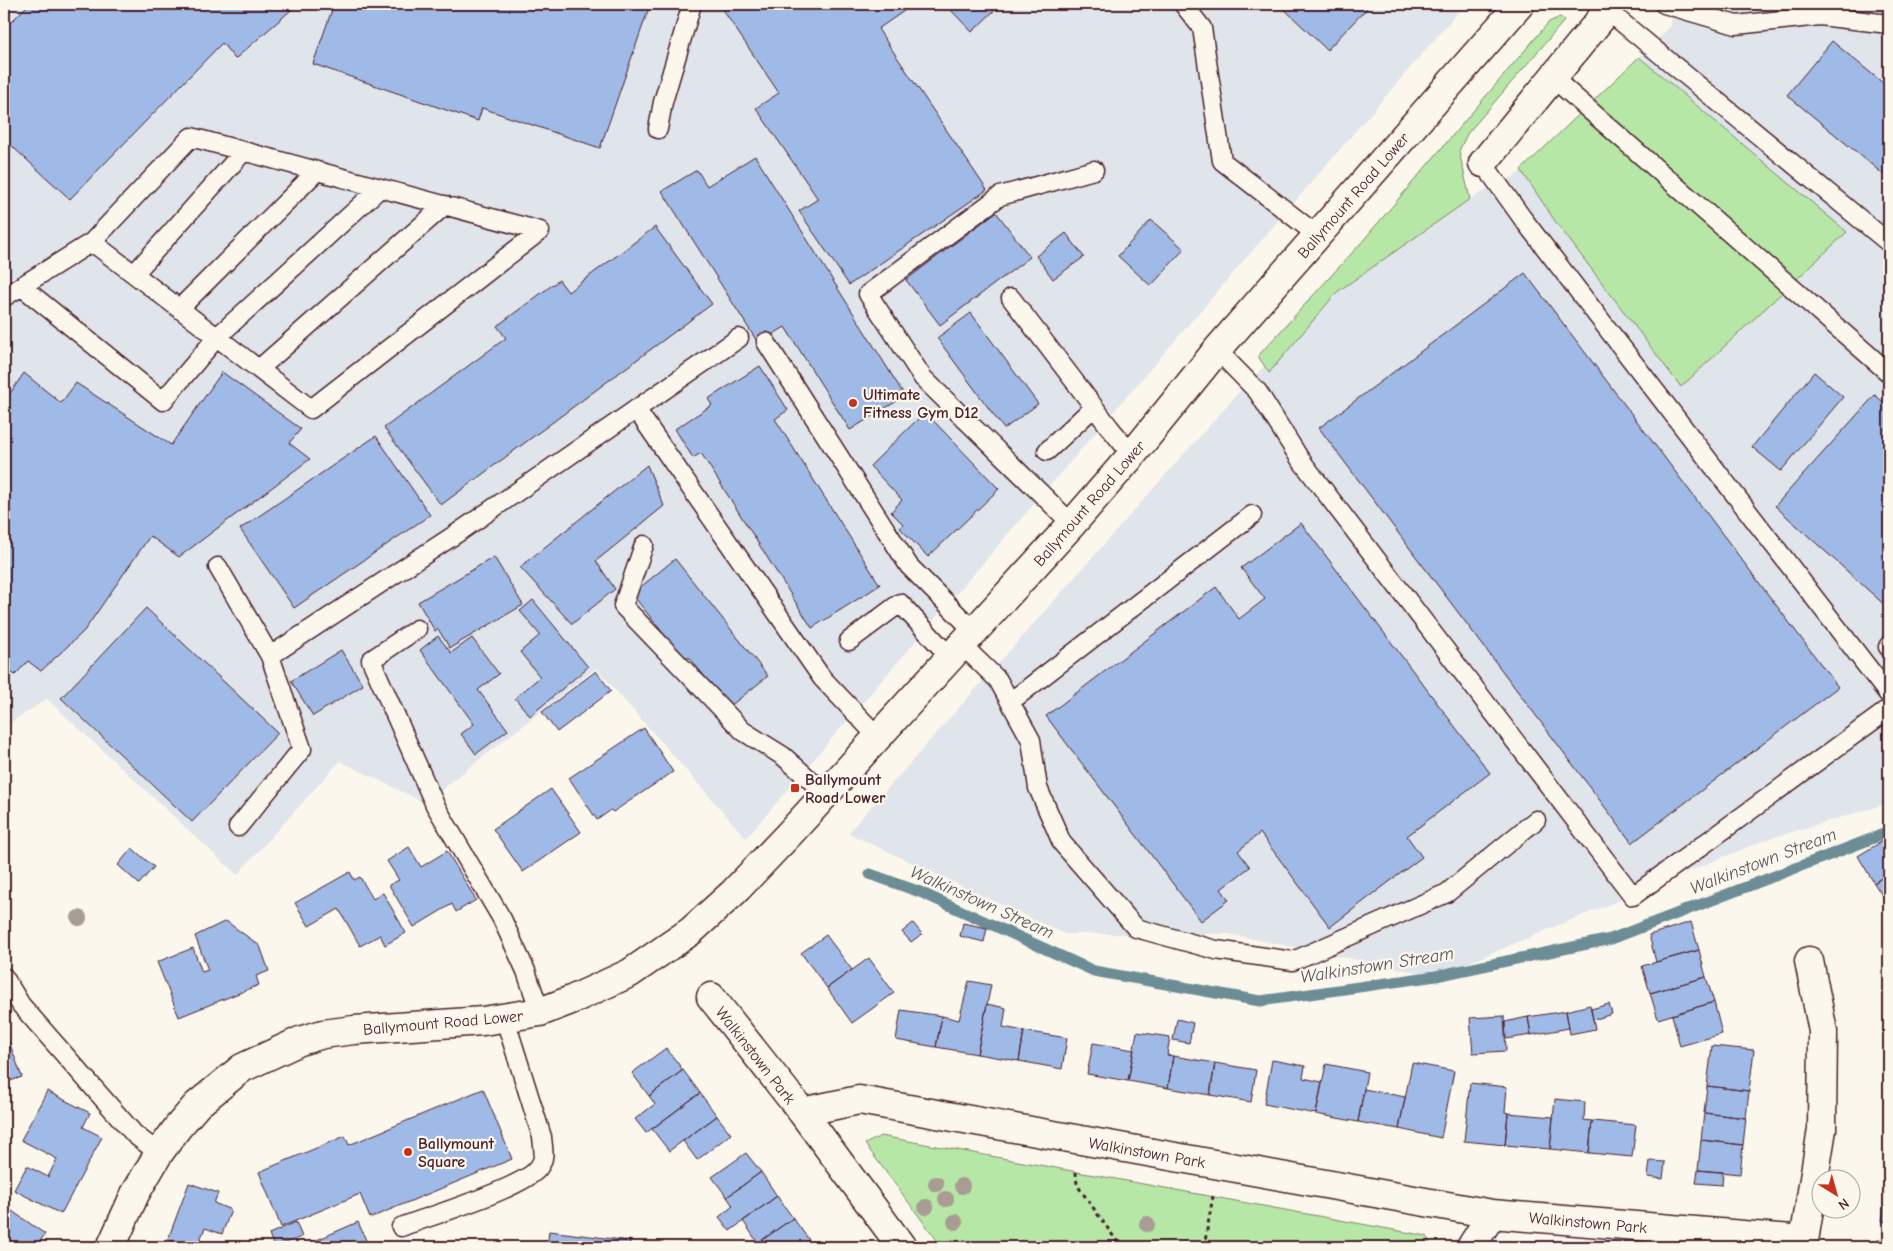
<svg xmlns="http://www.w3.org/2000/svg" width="1893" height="1251" font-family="'Comic Neue',sans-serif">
<rect width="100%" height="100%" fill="#fbf7ec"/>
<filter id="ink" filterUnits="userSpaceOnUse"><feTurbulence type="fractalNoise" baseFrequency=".02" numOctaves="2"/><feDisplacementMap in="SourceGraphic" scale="10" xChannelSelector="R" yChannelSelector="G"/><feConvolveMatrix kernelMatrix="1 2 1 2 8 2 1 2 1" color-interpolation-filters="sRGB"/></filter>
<g filter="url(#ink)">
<path fill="#dfe5ea" d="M4 4H1465L746 838 596 668 451 782 427 804 340 761 237 875 47 699 4 727Z
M1671 4H1889V803L1765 840 1436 976 1229 934H1065L848 833 1240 391 1337 292 1464 202 1518 174 1671 26Z"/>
<path fill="#b7e7a7" stroke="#808369" d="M1560 17 1565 20 1467 134 1459 151 1470 199 1337 292 1269 373 1258 356 1361 243 1549 22Z
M1639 57 1847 232 1681 387 1555 221 1521 170Z
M881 1136 1427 1236 1430 1245 1427 1247H942L865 1144Z"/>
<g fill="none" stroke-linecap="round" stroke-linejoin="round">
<path stroke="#6c8c96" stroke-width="11" d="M870 874 920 892 1094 971 1260 1001 1436 976 1611 939 1889 832"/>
</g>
<path fill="#9fbae6" stroke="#4a1f2b" d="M29 4H298L235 59 222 43 70 199 4 139V29Z
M334 4H647L650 5 600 148 482 108 478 121 313 64Z
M732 4H914L878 29 987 190 849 285 799 211 818 199 756 108 779 93 723 10Z
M945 4H1001L972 32Z
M1279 4H1371L1327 50Z
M1832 41 1889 88V179L1787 95Z
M755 156 905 396 850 430 785 327 758 343 662 191 697 170 707 186Z
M996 212 1030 257 940 325 906 280Z
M1151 220 1184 249 1151 286 1118 256Z
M655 227 712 304 441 505 384 428 506 338 497 326 559 280 568 292Z
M1066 233 1084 257 1053 279 1036 256Z
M1525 273 1838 687 1632 843 1319 428Z
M971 313 1038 404 1004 429 937 338Z
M760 366 788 410 775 419 880 585 812 628 701 453 693 458 675 429 712 405 708 399Z
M222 372 301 429 289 443 310 459 179 557 150 536 84 631 41 671 28 661 15 675 4 667V402L24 373 61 403 76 383 171 445Z
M1814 372 1843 397 1781 471 1752 447Z
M1875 395 1889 407V609L1775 506Z
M925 412 999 489 928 557 900 528 903 524 891 512 902 500 870 466Z
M376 436 430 515 294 608 240 529Z
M647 465 664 506 596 561 615 589 572 624 520 567Z
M1301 523 1490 773 1407 836 1422 857 1330 927 1260 833 1238 851 1250 867 1221 889 1229 900 1201 921 1046 716 1216 587 1239 619 1265 599 1241 568Z
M494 557 523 605 450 648 438 629 435 631 418 602Z
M675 559 768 676 729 707 689 657 685 661 632 594Z
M533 600 588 667 530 716 515 698 540 677 520 652 540 635 520 611Z
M146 608 278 733 192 822 61 698Z
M438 636 451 653 472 638 499 674 478 690 508 730 476 754 461 734 474 724 420 650Z
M341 650 363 685 313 716 291 681Z
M596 671 611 691 557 732 542 712Z
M644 728 673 772 613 812 611 810 597 820 569 778Z
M551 789 581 832 523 872 493 829Z
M1889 837V873L1874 883 1858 856Z
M409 847 421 867 447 851 476 900 456 912 452 904 414 927 389 885 399 880 387 861Z
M132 848 154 867 139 884 118 865Z
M350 872 354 880 360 877 373 899 383 893 406 933 385 945 380 935 360 946 339 909 309 926 295 903Z
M1889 873V905H1888L1874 883Z
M226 921 260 946 269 971 256 976 259 985 179 1017 157 962 193 948 202 972 208 970 195 936Z
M1691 922 1699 950 1656 962 1649 935Z
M913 923 922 934 911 942 902 932Z
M963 923 987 928 984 942 960 936Z
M826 935 852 970 827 988 801 953Z
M1699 950 1706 977 1650 993 1642 966Z
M869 958 894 993 852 1023 827 988Z
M1706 977 1714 1002 1658 1019 1650 993Z
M969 981 991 985 977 1054 936 1047 942 1016 959 1020Z
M1714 1002 1722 1034 1680 1046 1672 1015Z
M987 1004 1006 1008 1003 1027 1024 1031 1019 1061 977 1054Z
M1609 1004 1612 1014 1593 1020 1591 1009Z
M1590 1005 1595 1029 1570 1034 1566 1011Z
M901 1010 942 1016 936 1047 896 1040Z
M1566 1011 1569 1028 1531 1035 1528 1017Z
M1504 1016 1506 1051 1473 1053 1470 1018Z
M1528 1017 1531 1035 1506 1039 1505 1022Z
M1177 1019 1193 1023 1189 1043 1173 1040Z
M4 1028 22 1077 4 1083Z
M1024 1031 1067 1038 1062 1069 1019 1061Z
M1137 1032 1170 1037 1167 1055 1173 1056 1168 1088 1128 1081Z
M1093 1043 1134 1050 1128 1081 1087 1074Z
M1712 1046 1754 1050 1749 1091 1707 1086Z
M666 1048 683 1070 649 1096 632 1073Z
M1173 1056 1215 1063 1210 1095 1168 1088Z
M1272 1060 1305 1066 1303 1078 1322 1082 1316 1114 1264 1104Z
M1215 1063 1256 1070 1251 1102 1210 1095Z
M1412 1063 1454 1071 1441 1138 1399 1129Z
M1326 1064 1367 1072 1358 1122 1316 1114Z
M683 1070 700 1093 646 1133 635 1119 655 1104 649 1096Z
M1470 1083 1507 1087 1505 1112 1508 1113 1505 1145 1464 1141Z
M1707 1086 1749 1091 1746 1118 1704 1113Z
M483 1089 512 1159 370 1218 360 1194 281 1227 259 1172 345 1136 349 1145Z
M1364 1089 1405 1097 1399 1129 1358 1122Z
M47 1091 90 1113 83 1127 102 1137 61 1214 14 1190 27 1166 48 1177 57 1159 21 1140Z
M700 1093 717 1116 669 1151 652 1129Z
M1555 1099 1585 1102 1584 1120 1592 1121 1589 1153 1550 1149Z
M1508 1113 1553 1117 1550 1149 1505 1145Z
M1704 1113 1746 1118 1743 1145 1701 1140Z
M717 1116 731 1134 697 1160 683 1141Z
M1592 1121 1636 1125 1632 1157 1589 1153Z
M1701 1140 1743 1145 1740 1174 1698 1170Z
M746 1153 761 1172 727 1197 712 1177Z
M1650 1161 1665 1162 1663 1179 1648 1177Z
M1698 1170 1723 1172 1722 1185 1696 1183Z
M761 1172 777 1196 730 1231 719 1217 733 1206 727 1197Z
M189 1183 218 1193 214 1203 231 1210 222 1234 205 1228 197 1247H190L168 1239Z
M1887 1191 1889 1192V1222L1882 1221Z
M777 1196 793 1218 758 1243 743 1221Z
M12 1211 45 1234 36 1247H4V1224Z
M793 1218 809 1240 799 1247H761L758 1243Z
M296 1222 302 1237 274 1247 269 1234Z
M358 1222 369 1247H301Z
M549 1231 630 1241 629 1247H547Z
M168 1239 190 1247H165Z
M1878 1240 1889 1241V1247H1877Z"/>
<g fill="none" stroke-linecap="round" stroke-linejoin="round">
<defs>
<path id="service" d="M1183 4 1202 28 1222 161 1317 235
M1664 4 1736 25 1820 16 1889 24
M1608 11 1889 243
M1553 78 1889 373
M658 129 663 102 692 4
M1483 163 1523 219 1889 695
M134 274 244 151
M21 286 163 401 217 337 380 188
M4 297 92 242 191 137 540 231 311 409 92 242
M1011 298 1110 428 1132 455
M180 308 317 171
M766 342 909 566 974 631
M1217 350 1258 392 1300 459 1633 896 1889 709
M259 369 445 205
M636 409 822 678 877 736
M1047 451 1094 407
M1072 524 923 378 868 294 1000 196 1094 170
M644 545 623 606 743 731 783 756 825 793
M218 567 270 656 302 749 238 827
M417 629 371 660 435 805 502 919 526 971 540 1012
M849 641 900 603 950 657
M962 645 998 680 1031 740 1038 788 1062 843 1136 928 1216 950 1293 961 1447 893 1536 820
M1888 647 1889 645
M270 656 459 532 739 338
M1010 702 1252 515
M4 977 21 1005 135 1135 159 1153
M401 1227C427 1217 527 1187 539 1167 546 1157 543 1149 542 1137L505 1019"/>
<path id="minor" d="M1483 163 1613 4
M711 997 802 1112 902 1247
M802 1112 859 1100 1492 1214 1804 1240
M1471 1247 1492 1214
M1803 1247 1822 1129 1823 1031 1809 961"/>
<path id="tertiary" d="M111 1247 135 1194 159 1153 178 1127 197 1105 242 1068 300 1041 323 1034 354 1030 483 1021 540 1012 571 1000 630 973 691 931 734 892 791 832 1072 524 1132 455 1217 350 1520 4"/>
</defs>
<use href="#service" stroke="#4a1f2b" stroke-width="21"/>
<use href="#minor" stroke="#4a1f2b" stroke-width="31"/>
<use href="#tertiary" stroke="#4a1f2b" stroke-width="31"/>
<path stroke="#4a1f2b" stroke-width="3" stroke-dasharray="4 4" stroke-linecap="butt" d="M1076 1172 1077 1185 1121 1247
M1204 1247 1213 1196"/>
<use href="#service" stroke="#fbf7ec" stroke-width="18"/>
<use href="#minor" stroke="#fbf7ec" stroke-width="28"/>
<use href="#tertiary" stroke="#fbf7ec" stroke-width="28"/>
</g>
<g fill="#a89c93">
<circle cx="79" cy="918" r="8"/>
<circle cx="936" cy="1184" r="8"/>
<circle cx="962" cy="1186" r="8"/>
<circle cx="946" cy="1199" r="8"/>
<circle cx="926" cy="1207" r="8"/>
<circle cx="955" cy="1222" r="8"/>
<circle cx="1147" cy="1224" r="8"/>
</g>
</g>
<g fill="#c8321e" stroke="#fbf7ec" stroke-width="2">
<circle cx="853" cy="403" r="5"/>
<rect x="790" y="783" width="10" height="10" rx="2.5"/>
<circle cx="408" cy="1152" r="5"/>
</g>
<g text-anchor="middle" stroke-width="4.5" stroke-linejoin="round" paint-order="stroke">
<g font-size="16" fill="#4a1f2b" stroke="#fbf7ec">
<text transform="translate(1353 195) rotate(-49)" y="6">Ballymount Road Lower</text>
<text transform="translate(1089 503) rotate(-49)" y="6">Ballymount Road Lower</text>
<text transform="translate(443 1022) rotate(-5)" y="6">Ballymount Road Lower</text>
<text transform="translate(756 1055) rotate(52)" y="6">Walkinstown Park</text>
<text transform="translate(1147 1152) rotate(10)" y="6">Walkinstown Park</text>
<text transform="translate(1588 1222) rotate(5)" y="6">Walkinstown Park</text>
</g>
<g font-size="16" font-weight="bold" fill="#4a1f2b" stroke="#fbf7ec" text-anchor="start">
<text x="863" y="400">Ultimate<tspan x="863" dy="18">Fitness Gym D12</tspan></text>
<text x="805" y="785">Ballymount<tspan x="805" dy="18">Road Lower</tspan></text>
<text x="418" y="1149">Ballymount<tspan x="418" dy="18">Square</tspan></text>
</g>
<g font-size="18" font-style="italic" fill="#5b5561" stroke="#fbf7ec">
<text transform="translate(1763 861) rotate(-21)" y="6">Walkinstown Stream</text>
<text transform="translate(982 902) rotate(24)" y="6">Walkinstown Stream</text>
<text transform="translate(1377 965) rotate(-9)" y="6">Walkinstown Stream</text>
</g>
</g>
<rect width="1893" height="1251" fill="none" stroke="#fbf7ec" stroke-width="20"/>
<rect x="10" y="10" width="1873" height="1231" fill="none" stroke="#4a1f2b" stroke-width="2" filter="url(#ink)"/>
<g transform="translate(1836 1194) rotate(143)"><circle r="24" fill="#fbf7ec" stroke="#b4a19f"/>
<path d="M0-4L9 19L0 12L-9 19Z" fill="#c8321e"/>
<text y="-8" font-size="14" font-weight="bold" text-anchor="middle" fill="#4a1f2b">N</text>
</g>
</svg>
